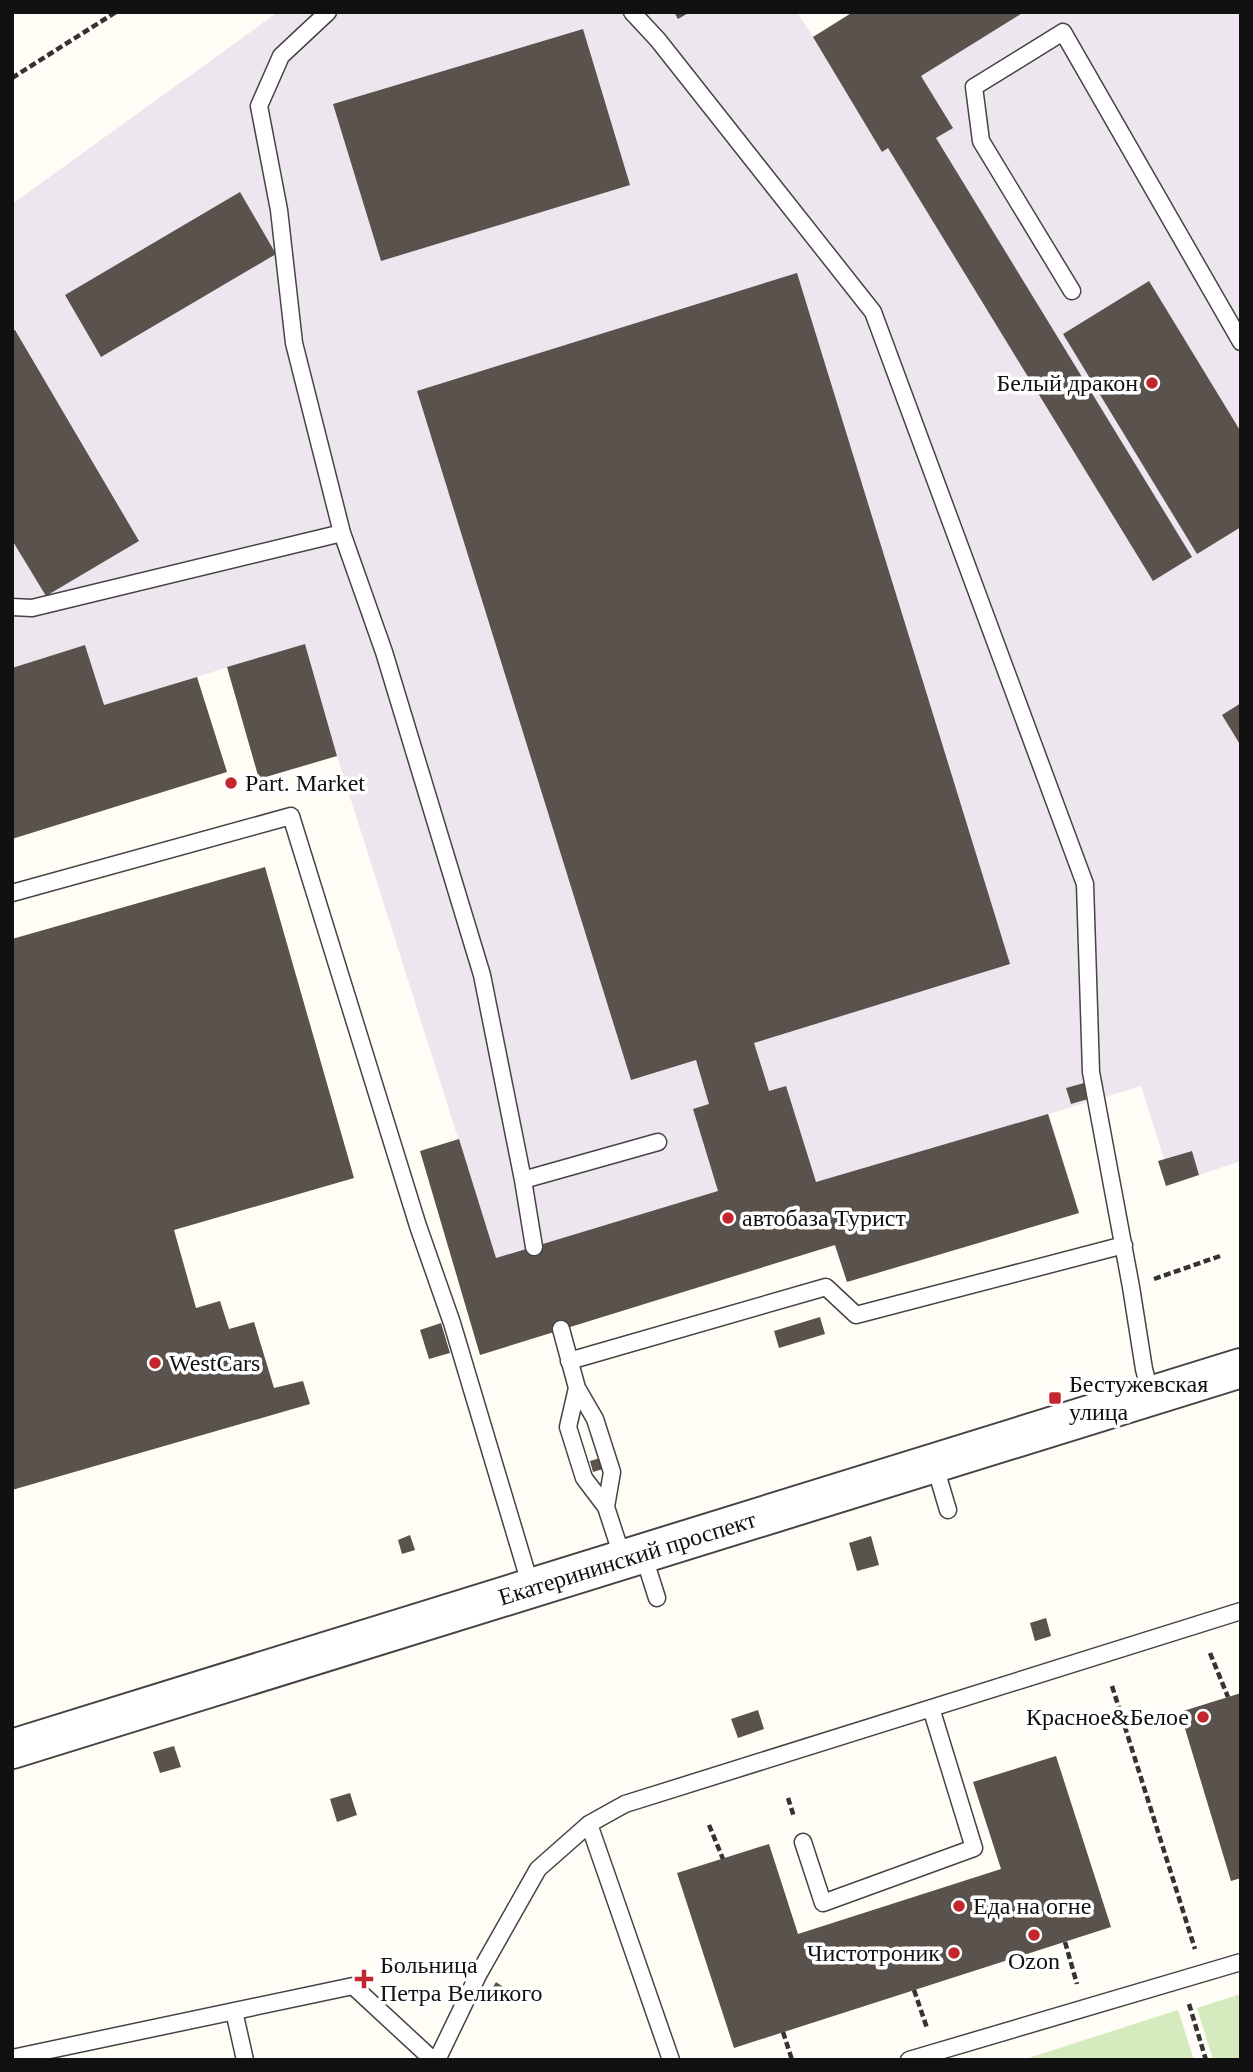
<svg xmlns="http://www.w3.org/2000/svg" width="1253" height="2072" font-family="Georgia,serif">
<rect width="100%" height="100%" fill="#fffdf5"/>
<path fill="#eee6ef" d="M278 12H797L813 37 853 12H1241V1161L1199 1175 1191 1151 1164 1159 1141 1086 1049 1114 1079 1213 847 1282 834 1245 496 1258 337 756 305 644 104 705 85 645 12 668V204Z"/>
<path fill="#d5ebbd" d="M1241 1994V2060H1213L1197 2008Z
M1178 2010 1194 2060H1022Z"/>
<path fill="#5a524d" d="M674 12H690L678 19Z
M853 12H1024L921 76 953 128 936 138 1192 557 1153 581 888 148 882 152 813 37Z
M583 29 630 185 381 261 333 104Z
M240 192 276 254 101 357 65 295Z
M797 273 1010 964 754 1043 769 1091 786 1086 816 1182 1048 1114 1079 1213 847 1282 835 1245 480 1355 420 1151 459 1139 496 1258 718 1191 693 1109 709 1104 696 1060 631 1080 417 391Z
M1149 281 1241 432V527L1197 554 1063 334Z
M15 330 139 541 46 596 12 540V331Z
M305 644 337 756 259 779 227 667Z
M85 645 104 705 197 677 227 772 12 839V668Z
M1241 703V746L1222 715Z
M265 867 354 1178 174 1230 196 1308 220 1301 229 1329 254 1322 274 1388 303 1381 310 1404 12 1490V939Z
M1084 1083 1088 1099 1071 1104 1066 1088Z
M1192 1151 1199 1175 1166 1186 1158 1161Z
M820 1317 825 1334 779 1348 774 1331Z
M441 1323 450 1353 429 1359 420 1330Z
M600 1458 603 1469 593 1472 590 1461Z
M410 1535 415 1550 402 1554 398 1540Z
M871 1536 879 1565 857 1571 849 1543Z
M1046 1618 1051 1636 1035 1641 1030 1623Z
M1241 1693V1878L1231 1881 1180 1712Z
M758 1710 764 1729 738 1738 731 1719Z
M174 1746 181 1767 160 1773 153 1752Z
M1056 1756 1111 1927 734 2048 677 1873 769 1844 798 1934 1001 1869 973 1782Z
M350 1793 357 1815 337 1822 330 1799Z
M496 1982 505 1988 497 2003 487 1997Z"/>
<g fill="none" stroke-linecap="round" stroke-linejoin="round">
<defs>
<path id="service" d="M328 12 281 56 259 106 279 210 294 343 342 533 384 652 482 975 523 1180
M632 12 658 40 873 312 1085 884 1091 1072 1131 1287 1144 1369 1151 1396
M1072 291 981 141 974 87 1063 32 1241 342
M12 607 32 608 342 533
M12 893 291 816 418 1226 452 1323 531 1587
M534 1247 523 1180 658 1142
M561 1329 577 1388 568 1427 584 1478 606 1507 623 1559
M569 1361 826 1287 856 1315 1124 1245
M577 1388 595 1419 612 1472 606 1507
M934 1463 948 1510
M643 1554 657 1598
M589 1824 671 2060
M803 1842 823 1903 974 1848 931 1708
M234 2011 245 2060
M12 2058 353 1986 433 2060
M437 2060 478 1975 538 1869 589 1824 625 1804 1241 1611
M909 2060 1241 1962"/>
<g id="tertiary">
<path id="s1" d="M12 1749 1241 1368"/>
</g>
</defs>
<use href="#service" stroke="#444" stroke-width="19"/>
<use href="#tertiary" stroke="#444" stroke-width="42"/>
<path stroke="#333" stroke-width="4.5" stroke-dasharray="7 3.5" stroke-linecap="butt" d="M12 78 116 12
M1154 1279 1220 1256
M1210 1653 1228 1697
M1112 1686 1195 1949
M788 1798 794 1817
M709 1825 723 1859
M1065 1942 1077 1984
M914 1990 927 2028
M1189 2004 1206 2060
M783 2032 792 2060"/>
<use href="#service" stroke="#fff" stroke-width="16"/>
<use href="#tertiary" stroke="#fff" stroke-width="38"/>
</g>
<g fill="#c4262e" stroke="#fff" stroke-width="2.5">
<circle cx="1152" cy="383" r="7"/>
<circle cx="231" cy="783" r="7"/>
<circle cx="728" cy="1218" r="7"/>
<circle cx="155" cy="1363" r="7"/>
<rect x="1048" y="1391" width="14" height="14" rx="3.5"/>
<circle cx="1203" cy="1717" r="7"/>
<circle cx="959" cy="1906" r="7"/>
<circle cx="1034" cy="1935" r="7"/>
<circle cx="954" cy="1953" r="7"/>
<path d="M360.5 1968.5h7v7h7v7h-7v7h-7v-7h-7v-7h7z"/>
</g>
<g text-anchor="middle" stroke-width="7" stroke-linejoin="round" paint-order="stroke">
<g font-size="24" fill="#111" stroke="#fff" text-anchor="start">
<text x="1138" y="391" text-anchor="end">Белый дракон</text>
<text x="245" y="791">Part. Market</text>
<text x="742" y="1226">автобаза Турист</text>
<text x="169" y="1371">WestCars</text>
<text x="1069" y="1392">Бестужевская<tspan x="1069" dy="28">улица</tspan></text>
<text x="1189" y="1725" text-anchor="end">Красное&amp;Белое</text>
<text x="973" y="1914">Еда на огне</text>
<text x="940" y="1961" text-anchor="end">Чистотроник</text>
<text x="1034" y="1969" text-anchor="middle">Ozon</text>
<text x="380" y="1973">Больница<tspan x="380" dy="28">Петра Великого</tspan></text>
</g>
<g font-size="24" fill="#111" stroke="#fff">
<text dy="8" stroke="none"><textPath href="#s1" startOffset="644">Екатерининский проспект</textPath></text>
</g>
</g>
<rect width="1253" height="2072" fill="none" stroke="#111111" stroke-width="28"/>
</svg>
